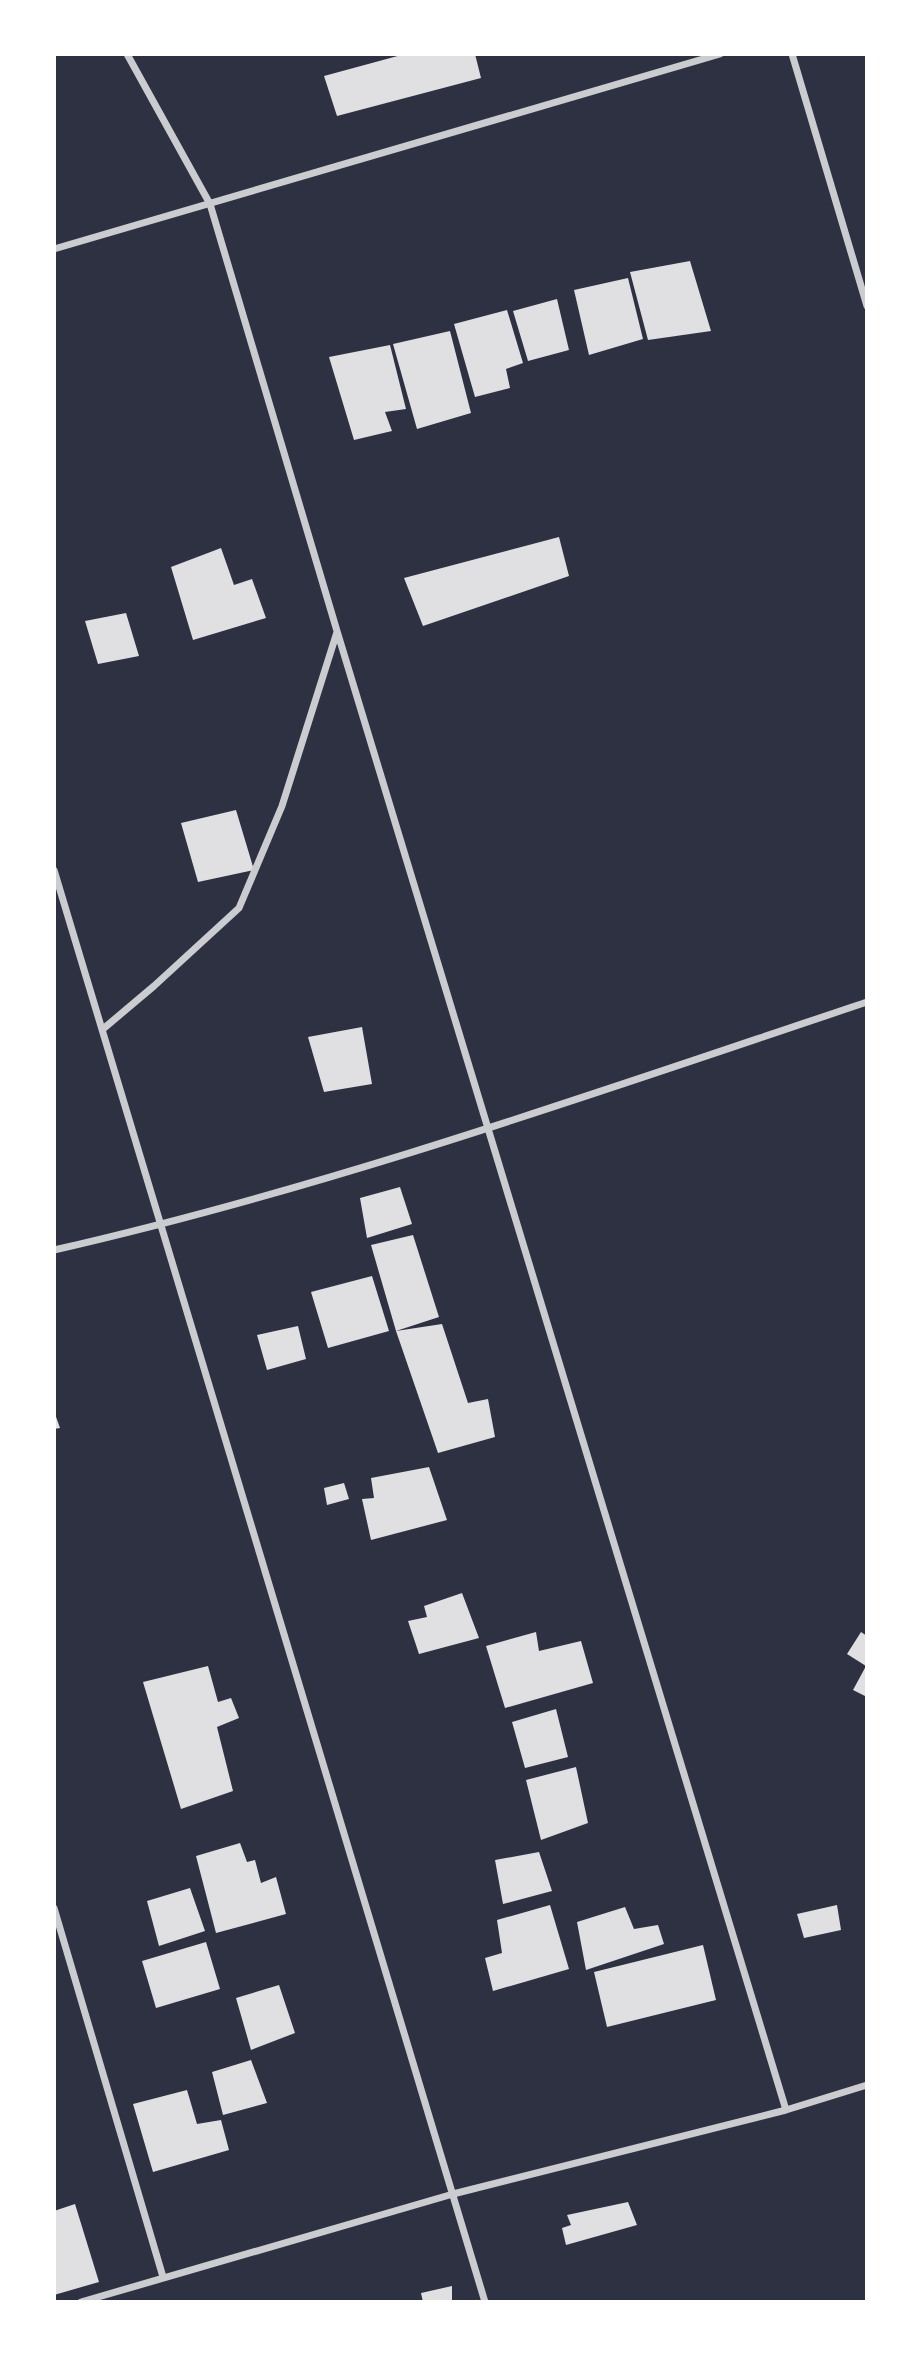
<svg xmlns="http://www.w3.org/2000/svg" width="921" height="2356" font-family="Mulish,sans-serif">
<rect width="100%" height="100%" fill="#2d3142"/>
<path fill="#e0e0e3" d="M405 54H475L481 78 337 116 324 76Z
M690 261 711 331 648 340 630 272Z
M628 278 643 339 589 355 574 290Z
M557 299 569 350 528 361 513 311Z
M507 310 523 363 506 369 510 388 475 397 454 324Z
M450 331 471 413 417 429 393 344Z
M390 345 406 409 385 412 392 431 354 440 329 357Z
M559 537 569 576 423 626 404 578Z
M221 548 234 585 252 579 266 618 193 640 171 567Z
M126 613 139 656 98 664 85 621Z
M236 810 254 870 198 882 181 823Z
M362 1027 372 1084 324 1092 308 1037Z
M400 1187 412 1224 367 1238 360 1198Z
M413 1235 439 1317 396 1331 371 1245Z
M372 1276 389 1331 328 1348 311 1292Z
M442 1324 468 1403 488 1399 495 1437 438 1453 396 1331Z
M298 1326 306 1359 267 1370 257 1335Z
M54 1411 60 1428 54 1429Z
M429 1467 447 1520 371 1540 362 1499 374 1498 371 1478Z
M344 1483 349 1499 327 1505 324 1488Z
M462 1593 479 1638 419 1654 408 1621 427 1617 424 1606Z
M536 1632 539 1651 581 1641 593 1683 505 1708 486 1646Z
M861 1632 867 1636V1697L853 1690 866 1666 847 1654Z
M208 1666 218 1702 231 1698 239 1718 217 1727 233 1791 181 1809 143 1682Z
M556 1709 568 1757 525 1768 512 1722Z
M576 1767 588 1823 541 1840 526 1780Z
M240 1843 247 1862 255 1860 261 1883 276 1877 286 1914 216 1933 196 1856Z
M539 1852 552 1891 503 1904 495 1860Z
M190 1888 205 1931 159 1946 147 1901Z
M550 1905 569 1969 493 1991 485 1958 502 1953 497 1920Z
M837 1905 841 1930 804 1938 797 1914Z
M625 1907 634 1929 658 1925 664 1944 586 1970 577 1922Z
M206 1942 220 1989 156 2008 142 1961Z
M703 1945 716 2000 607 2027 594 1972Z
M279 1985 295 2033 251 2050 236 1998Z
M251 2060 267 2103 223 2115 212 2072Z
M187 2090 197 2124 221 2120 229 2150 153 2172 133 2104Z
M628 2202 637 2225 566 2245 562 2228 571 2225 567 2215Z
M75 2204 99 2282 54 2295V2211Z
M452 2286V2302H423L421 2293Z"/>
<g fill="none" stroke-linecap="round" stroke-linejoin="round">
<path stroke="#caccd0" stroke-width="7" d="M127 54 210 204 337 631 786 2110
M792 54 867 306
M54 249 720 54
M54 870 485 2302
M103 1029 154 986 239 908 282 806 337 632
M54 1250C330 1187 598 1092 867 1002
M54 1908 163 2277
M81 2302 453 2194 786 2110 867 2085"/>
</g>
<rect width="921" height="2356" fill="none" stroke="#ffffff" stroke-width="112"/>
</svg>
